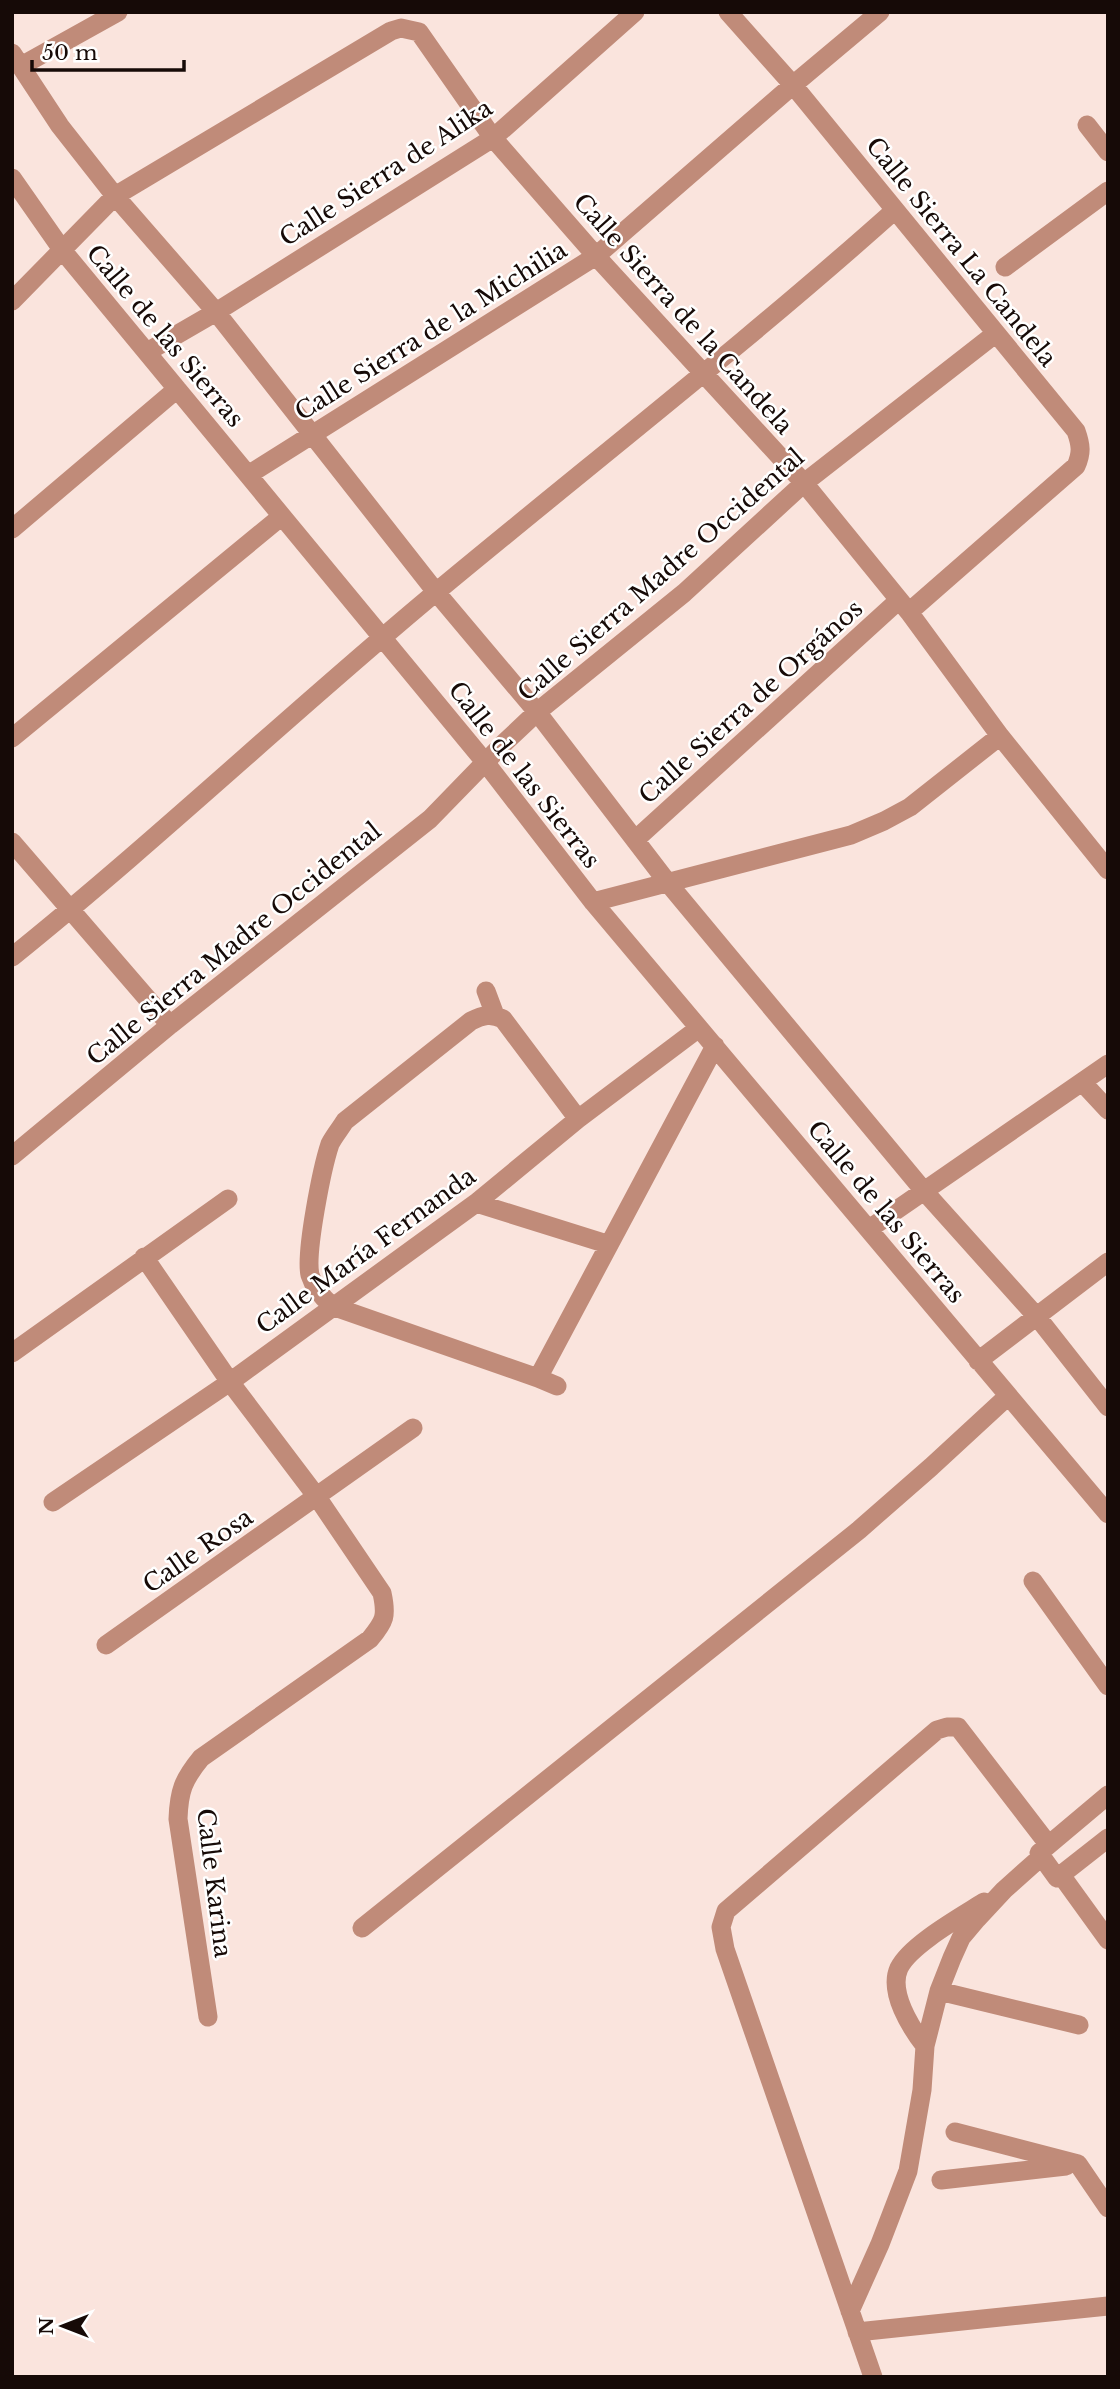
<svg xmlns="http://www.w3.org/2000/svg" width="1120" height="2389" font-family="'Libre Baskerville',serif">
<rect width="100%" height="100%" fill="#fae4dd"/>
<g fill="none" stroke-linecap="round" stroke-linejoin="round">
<path stroke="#c08b79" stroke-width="19" d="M728 12 793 85 1076 431C1081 445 1082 453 1076 466L909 612
M12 53 60 126 115 196 216 312 436 592 537 712 668 883 924 1191 1038 1318 1108 1407
M21 66 118 12
M1087 125 1108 152
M12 178 63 251 485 762 593 902 1108 1514
M1005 267 1108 191
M12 301 115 196 391 31 401 28 419 32 493 138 596 256 804 483 909 612 1000 736 1108 870
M147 352 216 312 493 138 635 12
M248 475 596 256 793 85 880 12
M12 529 177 389
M12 738 282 516
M635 840 899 600
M12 842 170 1025
M593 902 851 835 884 821 910 807 1000 736
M12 957C157 840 292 712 435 593 589 465 746 343 895 210
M486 991 495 1015
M1082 1082 1108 1110
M578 1119 503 1019C491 1013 483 1015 471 1021L345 1121C340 1129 334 1136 330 1144 322 1168 305 1253 310 1275 314 1288 322 1297 332 1306L538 1378 715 1046
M12 1156 170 1025 430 819 502 745 537 712 684 593 804 483 995 334
M476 1203 607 1244
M869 1229 1108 1064
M144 1257 230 1382 317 1497 382 1593C387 1616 385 1621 370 1639L201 1758C183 1780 179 1791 178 1819L208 2017
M12 1353 228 1199
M978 1361 1108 1262
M538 1378 557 1386
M53 1502 230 1382 476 1203 578 1119 699 1028
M1033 1581 1108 1686
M106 1645 413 1428
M1108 1795 1039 1853 1057 1878 1108 1838
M1061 1875 1108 1940
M362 1928 859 1530 931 1467 1008 1396
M939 1991 1079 2025
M925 2046C911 2028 888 1992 899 1968 910 1945 962 1916 984 1902
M955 2132 1078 2164 1108 2208
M941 2180 1066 2166
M850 2311 880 2244 908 2171 922 2090 925 2046 939 1991 952 1958 961 1938 977 1919 1004 1890 1041 1857
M857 2332 1108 2306
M873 2377 725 1949 721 1927 726 1911 937 1730 947 1727H958L1048 1844"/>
</g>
<g text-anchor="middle" stroke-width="5" stroke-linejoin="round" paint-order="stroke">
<g font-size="24" fill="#160a07" stroke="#fff">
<text transform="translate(386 173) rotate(-33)" y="8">Calle Sierra de Alika</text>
<text transform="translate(961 252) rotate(51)" y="8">Calle Sierra La Candela</text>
<text transform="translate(683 314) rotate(48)" y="8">Calle Sierra de la Candela</text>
<text transform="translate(431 331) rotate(-32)" y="8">Calle Sierra de la Michilia</text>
<text transform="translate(165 336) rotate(50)" y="8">Calle de las Sierras</text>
<text transform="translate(661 575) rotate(-41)" y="8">Calle Sierra Madre Occidental</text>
<text transform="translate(751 702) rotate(-42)" y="8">Calle Sierra de Orgános</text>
<text transform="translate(524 775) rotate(52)" y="8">Calle de las Sierras</text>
<text transform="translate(234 944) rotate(-39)" y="8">Calle Sierra Madre Occidental</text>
<text transform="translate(886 1212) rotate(50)" y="8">Calle de las Sierras</text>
<text transform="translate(366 1251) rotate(-36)" y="8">Calle María Fernanda</text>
<text transform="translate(198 1551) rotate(-35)" y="8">Calle Rosa</text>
<text transform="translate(214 1883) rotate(83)" y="8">Calle Karina</text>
</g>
</g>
<rect width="1120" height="2389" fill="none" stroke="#160a07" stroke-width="28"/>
<g transform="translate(63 2326) rotate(270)" stroke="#ffffff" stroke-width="5" paint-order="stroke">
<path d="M0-5L12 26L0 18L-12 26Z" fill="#160a07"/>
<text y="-10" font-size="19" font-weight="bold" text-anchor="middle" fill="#160a07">N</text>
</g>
<path d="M32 60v10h152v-10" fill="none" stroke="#160a07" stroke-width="3.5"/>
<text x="42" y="60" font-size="21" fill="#160a07" stroke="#ffffff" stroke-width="5" paint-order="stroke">50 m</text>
</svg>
